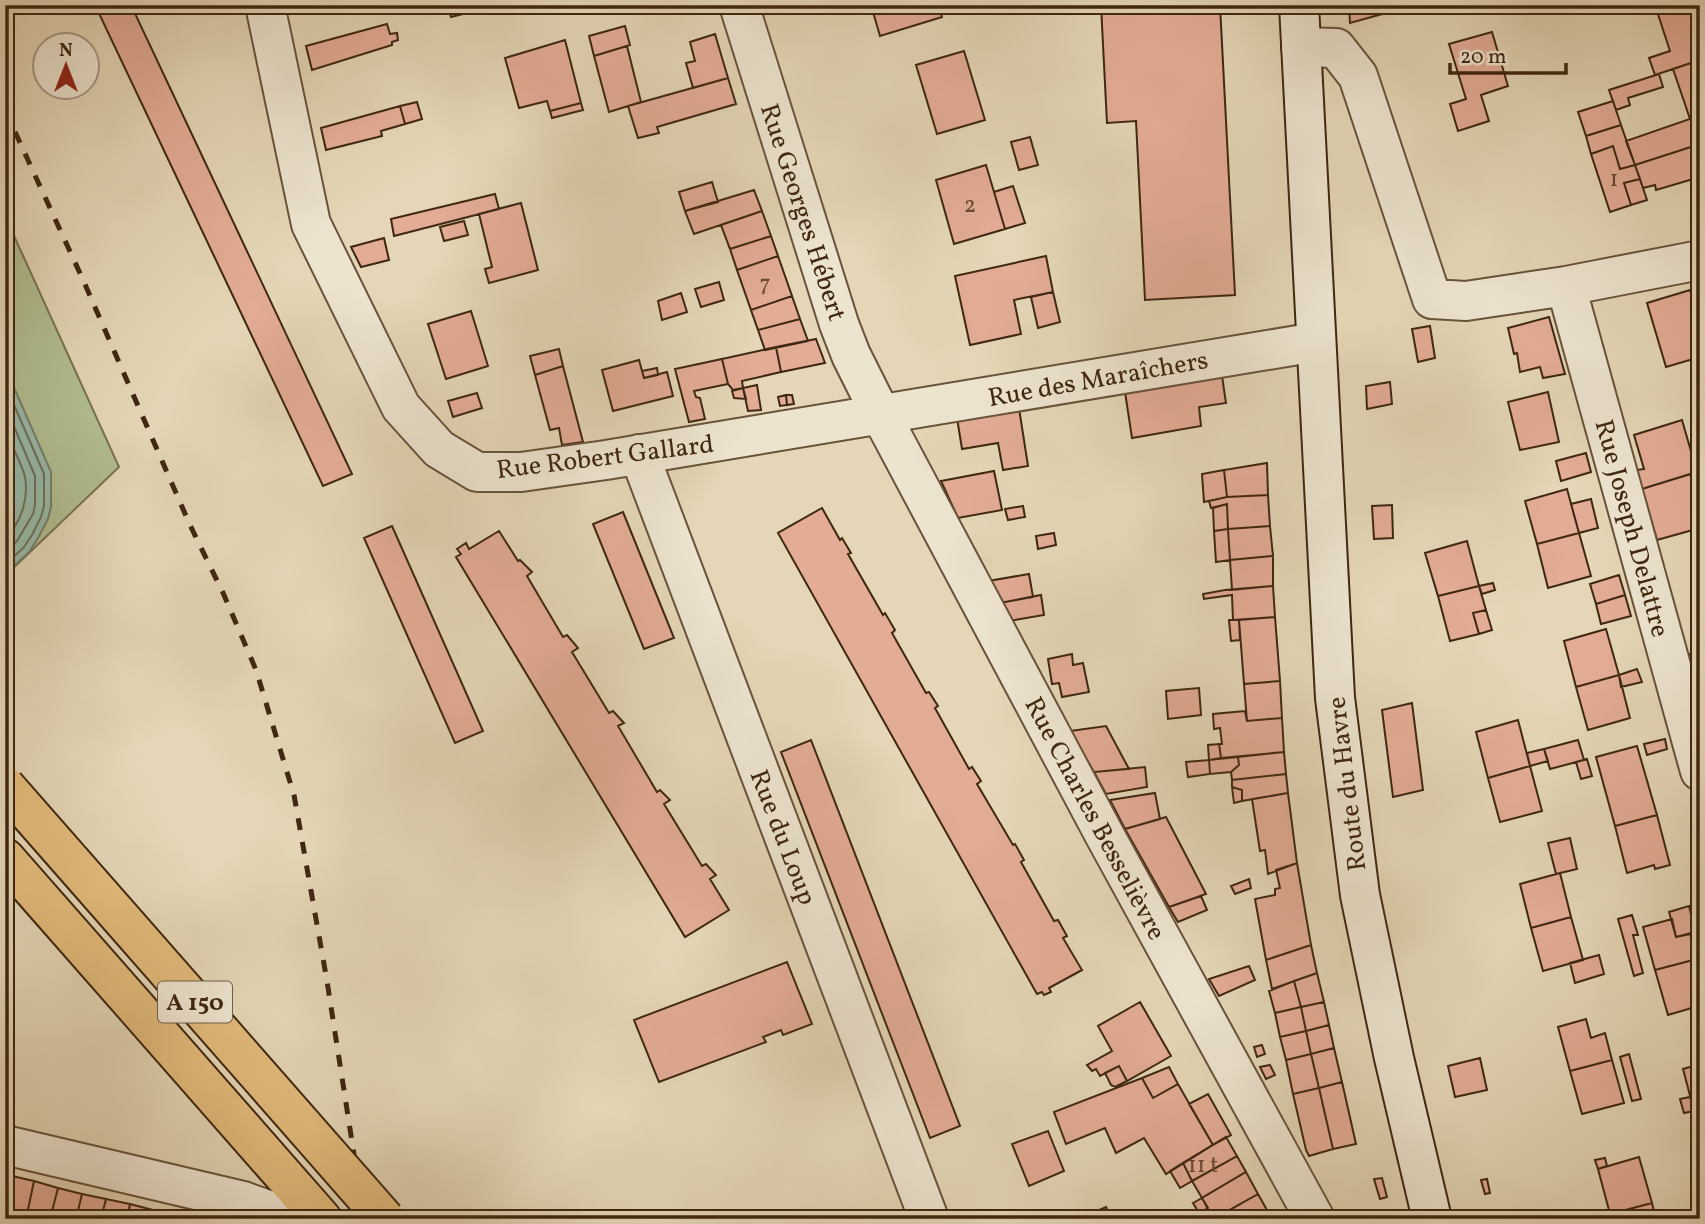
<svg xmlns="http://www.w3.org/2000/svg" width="1705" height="1224" font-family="Vollkorn,serif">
<rect width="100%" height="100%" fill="#e4d6b6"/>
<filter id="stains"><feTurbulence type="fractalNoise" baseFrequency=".00286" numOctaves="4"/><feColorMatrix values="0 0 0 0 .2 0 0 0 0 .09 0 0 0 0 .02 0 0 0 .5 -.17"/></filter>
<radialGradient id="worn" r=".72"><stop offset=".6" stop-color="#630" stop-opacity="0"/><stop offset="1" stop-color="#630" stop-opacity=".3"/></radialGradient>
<path fill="#b1be91" stroke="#787251" stroke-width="2" d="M5 216 119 467 5 576Z"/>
<path fill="#97baa8" stroke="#747f6c" stroke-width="2" d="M5 367 51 472V507L48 519 38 538 29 552 5 574Z"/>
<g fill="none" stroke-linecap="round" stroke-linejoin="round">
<path stroke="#6b705c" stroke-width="2" d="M5 384 44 474V506L41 517 32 535 24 547 5 565
M5 405 35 476V505L33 514 17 541 5 553
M5 431C11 444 22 464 25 477 29 499 21 523 5 538"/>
</g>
<path fill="#e3ac95" stroke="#3f2711" stroke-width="2" d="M95 5H131L352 474 323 486Z
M452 5H470L471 12 451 17 448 6Z
M871 5H939L942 17 880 36Z
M1101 5H1220L1235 295 1145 300 1136 121 1107 123Z
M1349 5H1384L1386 13 1350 23Z
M1663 5H1699L1700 60 1655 75 1649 58 1670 51 1656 8Z
M387 24 390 34 397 33 398 40 392 42V45L312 70 306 46Z
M625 26 630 45 594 56 589 36Z
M1492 32 1508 86 1481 95 1489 121 1458 131 1450 104 1466 99 1449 44Z
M715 34 728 78 693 88 686 63 695 61 690 42Z
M565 40 581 103 550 111 547 101 519 108 505 58Z
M627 46 641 102 609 112 594 56Z
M964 51 985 120 937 134 916 65Z
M1700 60V144L1635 165 1626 141 1690 119 1673 69Z
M1659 74 1663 87 1628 98 1630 105 1616 110 1609 90Z
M728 78 736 104 657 127 659 133 638 138 628 106Z
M1613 101 1621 125 1586 136 1578 112Z
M417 102 422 119 405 124 400 106Z
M581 103 583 110 552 118 550 111Z
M400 106 405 124 381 131 382 136 326 150 321 128Z
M1621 125 1635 165 1620 169 1613 146 1591 154 1586 136Z
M1030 137 1038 165 1019 170 1011 142Z
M1700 144V177L1656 190 1655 185 1643 188 1635 165Z
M1613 146 1620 169 1635 165 1640 179 1624 183 1631 205 1610 212 1591 154Z
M986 165 1005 229 954 244 936 180Z
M1640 179 1647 200 1631 205 1624 183Z
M712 182 718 202 685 211 679 192Z
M1013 186 1025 223 1005 229 994 192Z
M754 190 762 211 694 234 685 211Z
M495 194 499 209 394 236 391 219Z
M521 203 538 270 489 283 485 269 492 267 479 214Z
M762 211 771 236 730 249 721 225Z
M464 221 468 235 444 241 440 227Z
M771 236 778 256 737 270 730 249Z
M384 238 389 260 361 267 351 247Z
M778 256 792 296 751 310 737 270Z
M1046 256 1053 292 1014 300 1021 334 970 345 955 276Z
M719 282 724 300 701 307 695 289Z
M1690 290 1696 310 1700 308V357L1666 367 1647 303Z
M1053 292 1060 322 1038 328 1031 297Z
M681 293 687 312 662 320 658 301Z
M792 296 800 319 758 330 751 310Z
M471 311 488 366 446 379 428 324Z
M1549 317 1565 374 1543 378 1540 367 1520 372 1517 353 1514 354 1508 328Z
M800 319 808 341 765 350 758 330Z
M1430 326 1435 358 1418 362 1412 329Z
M816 339 825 363 781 372 776 347Z
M776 347 781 372 742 381 743 388 733 390 728 384 722 359Z
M559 349 563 366 535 375 530 356Z
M722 359 728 384 694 391 696 397 700 398 705 419 689 422 675 369Z
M639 360 644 378 667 372 673 396 613 411 602 370Z
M563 366 583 442 562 445 559 428 550 430 535 375Z
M657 368 658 375 644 378 642 371Z
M1222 376 1226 403 1199 407 1201 426 1132 438 1125 392Z
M1390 382 1392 404 1367 409 1366 386Z
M757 385 761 410 748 411 743 388Z
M743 388 746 399 734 398 732 391Z
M1548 392 1559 442 1520 450 1508 402Z
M477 393 482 408 453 417 448 401Z
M786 395H792L794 404 787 405Z
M786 395 787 405 780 406 778 397Z
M1019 408 1028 466 1003 470 998 443 962 449 957 418Z
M1682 420 1697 472 1642 489 1637 470 1644 469 1634 435Z
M1586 453 1591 472 1561 481 1556 461Z
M1267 463 1268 495 1227 497 1224 470Z
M1224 470 1227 497 1204 502 1202 474Z
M994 471 1002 510 958 518 941 481Z
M1690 474 1700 508V528L1657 540 1642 489Z
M1567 489 1579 533 1537 544 1525 501Z
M1268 495 1270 526 1228 529 1227 504 1211 508 1209 501 1227 497Z
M1591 499 1598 528 1579 533 1571 504Z
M1227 504 1228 529 1214 531 1213 508Z
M1392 505 1393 538 1374 539 1372 506Z
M1023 506 1025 517 1008 520 1005 509Z
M822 508 840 540 842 538 851 553 848 554 883 615 885 613 895 630 892 633 926 693 929 692 938 706 935 708 969 769 972 767 981 781 977 784 1013 845 1015 844 1024 860 1021 862 1054 921 1058 920 1067 936 1063 938 1082 970 1049 988 1051 992 1044 995 1042 992 1037 994 778 533Z
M623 512 674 638 644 649 593 524Z
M392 526 483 731 455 743 364 538Z
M1270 526 1273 556 1230 560 1228 529Z
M1228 529 1230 560 1216 562 1214 531Z
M499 531 518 561 520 560 532 572 527 576 563 637 567 635 578 648 572 652 609 713 613 711 624 723 618 726 657 792 660 790 670 800 664 804 702 866 706 864 716 875 710 879 729 910 685 937 456 557 461 554 457 549 466 543 469 549Z
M1054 533 1056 545 1038 549 1036 536Z
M1579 533 1591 576 1548 588 1537 544Z
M1467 541 1479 586 1438 596 1425 553Z
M1273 556V586L1232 590 1230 560Z
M1029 574 1033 597 999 603 988 581Z
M1619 575 1625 595 1596 604 1590 584Z
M1493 583 1495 590 1482 594 1479 586Z
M1273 586 1275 617 1233 620 1232 595 1204 599 1203 594 1225 590Z
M1479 586 1486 610 1473 613 1479 634 1450 641 1438 596Z
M1041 595 1044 615 1009 621 1000 603Z
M1625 595 1631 616 1601 624 1596 604Z
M1486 610 1492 630 1479 634 1473 613Z
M1275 617 1280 681 1244 684 1239 620Z
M1229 620H1239L1240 640 1231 641Z
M1606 629 1619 675 1576 687 1564 641Z
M1700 651V672L1694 674 1689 654Z
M1072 654 1073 665 1083 663 1089 692 1062 697 1059 683 1052 684 1048 659Z
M1637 669 1642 682 1621 687 1619 675Z
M1619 675 1630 718 1588 730 1576 687Z
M1280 681 1282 718 1247 721 1244 684Z
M1199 688 1201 715 1168 719 1166 691Z
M1412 703 1423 790 1393 797 1382 710Z
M1245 711 1247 721 1282 718 1284 752 1221 758 1219 744H1222L1220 728 1214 729 1213 714Z
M1518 720 1530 766 1488 778 1476 732Z
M1106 726 1129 769 1094 772 1070 731Z
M1665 739 1667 749 1647 755 1644 744Z
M811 740 960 1126 930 1138 781 752Z
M1578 740 1584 760 1550 769 1544 749Z
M1219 744 1221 758 1209 760 1208 745Z
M1637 746 1657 815 1615 826 1596 757Z
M1544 749 1548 761 1530 766 1527 753Z
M1284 752 1286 774 1232 780 1231 772 1239 765 1238 757Z
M1238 757 1239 765 1231 772 1210 774 1209 760Z
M1587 759 1592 776 1581 779 1576 762Z
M1209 760 1210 774 1188 777 1186 762Z
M1530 766 1542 811 1500 822 1488 778Z
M1145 767 1147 787 1106 794 1094 772Z
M1286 774 1288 793 1242 801V790L1232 787V780Z
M1232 787 1242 790V801L1234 803Z
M1155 793 1160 819 1125 829 1110 800Z
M1288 793 1297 863 1268 874 1265 850 1260 851 1252 799Z
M1657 815 1670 865 1655 869 1654 865 1627 873 1615 826Z
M1166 817 1206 894 1169 907 1125 829Z
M1570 838 1577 869 1556 874 1548 843Z
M1297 863 1311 945 1266 960 1255 899 1275 895V889L1280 888 1276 870Z
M1560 873 1571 917 1531 928 1520 884Z
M1249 879 1251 888 1235 894 1231 886Z
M1201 896 1207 910 1178 922 1169 907Z
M1689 906 1695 932 1676 937 1669 912Z
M1632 915 1638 935H1633L1643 973 1634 976 1618 919Z
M1571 917 1583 960 1543 971 1531 928Z
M1672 919 1676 937 1690 934 1697 959 1655 970 1643 927Z
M1311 945 1317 973 1272 989 1266 960Z
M1599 955 1604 974 1575 983 1570 963Z
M1697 959 1700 970V985L1691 988 1695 1007 1668 1015 1655 970Z
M787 962 812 1024 783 1035 781 1030 763 1037 766 1042 659 1082 634 1020Z
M1249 966 1255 980 1219 996 1209 979Z
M1317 973 1324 1002 1301 1007 1294 981Z
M1294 981 1301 1007 1275 1013 1269 991Z
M1140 1002 1171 1056 1127 1081 1119 1066 1100 1076 1096 1069 1092 1071 1087 1065 1112 1051 1098 1026Z
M1324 1002 1329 1025 1306 1031 1301 1007Z
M1301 1007 1306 1031 1280 1037 1275 1013Z
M1586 1019 1591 1038 1605 1033 1612 1060 1570 1071 1558 1027Z
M1329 1025 1334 1048 1311 1054 1306 1031Z
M1306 1031 1311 1054 1286 1060 1280 1037Z
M1262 1045 1265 1054 1257 1057 1254 1047Z
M1334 1048 1342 1082 1319 1088 1311 1054Z
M1311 1054 1319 1088 1293 1094 1286 1060Z
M1629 1054 1641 1099 1632 1101 1620 1057Z
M1480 1058 1487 1090 1455 1097 1448 1066Z
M1612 1060 1624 1103 1582 1114 1570 1071Z
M1700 1064V1109L1694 1111 1683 1069Z
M1270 1065 1275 1075 1266 1079 1260 1067Z
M1119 1066 1127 1081 1115 1087 1111 1085 1105 1073Z
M1169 1067 1178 1084 1153 1098 1142 1078Z
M1142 1078 1153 1098 1178 1084 1213 1145 1166 1174 1144 1138 1116 1153 1105 1128 1066 1144 1054 1112Z
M1342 1082 1356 1144 1333 1149 1319 1088Z
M1319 1088 1333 1149 1309 1156 1306 1150 1293 1094Z
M1208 1094 1231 1135 1213 1145 1189 1104Z
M1690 1097 1694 1111 1684 1113 1680 1099Z
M1700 1109V1130L1694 1111Z
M1048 1131 1064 1171 1029 1186 1012 1144Z
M1226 1137 1237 1156 1192 1181 1183 1163Z
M1237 1156 1246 1172 1202 1198 1192 1181Z
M1639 1157 1652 1203 1610 1214 1598 1169Z
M1605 1158 1607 1166 1598 1169 1595 1160Z
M1183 1163 1192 1181 1180 1188 1170 1171Z
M1246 1172 1258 1194 1213 1219 1202 1198Z
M5 1174 12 1176 5 1203Z
M12 1176 34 1181 26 1219H5V1203Z
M1382 1178 1387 1197 1380 1199 1374 1179Z
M1487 1179 1490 1193 1485 1194 1481 1180Z
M34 1181 58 1188 50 1219H26Z
M58 1188 82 1194 76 1219H50Z
M82 1194 106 1199 101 1219H76Z
M1258 1194 1272 1219H1214Z
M1202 1198 1208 1208 1199 1213 1193 1203Z
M106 1199 130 1204 127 1219H101Z
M1652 1203 1656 1219H1611L1610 1214Z
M130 1204 153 1210 151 1219H127Z
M1106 1207 1111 1219H1088L1087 1215Z
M153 1210 177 1216V1219H151Z"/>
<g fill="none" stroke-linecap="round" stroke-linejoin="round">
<defs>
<path id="minor" d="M265 5 311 224 401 407 439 449 477 472H521L606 460 1316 342
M1301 47 1336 48 1358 76 1432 299 1466 301 1566 286 1700 260
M1566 286 1700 771
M639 454 929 1219"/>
<path id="tertiary" d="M739 5 839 324 851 355 881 415 1104 834 1315 1219
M5 1145 243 1201 293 1219"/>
<path id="secondary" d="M1299 5 1335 698 1360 895 1394 1058 1432 1219"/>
<path id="trunk" d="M5 858 322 1219"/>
</defs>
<use href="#minor" stroke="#68533a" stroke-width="42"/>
<use href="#tertiary" stroke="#68533a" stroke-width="42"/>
<use href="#secondary" stroke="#3f2711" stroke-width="42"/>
<use href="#trunk" stroke="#3f2711" stroke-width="42"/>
<use href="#minor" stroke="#ede4d0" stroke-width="38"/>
<use href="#tertiary" stroke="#ede4d0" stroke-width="38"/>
<use href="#secondary" stroke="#ede4d0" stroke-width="38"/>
<use href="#trunk" stroke="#e2bb7b" stroke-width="38"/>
<path stroke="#3f2711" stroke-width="5" stroke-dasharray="12 12" stroke-linecap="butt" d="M5 110 84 282 190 525 224 595 256 670 294 795 327 981 364 1219"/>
<defs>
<path id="motorway-bridge" d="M5 786 385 1219"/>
</defs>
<use href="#motorway-bridge" stroke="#3f2711" stroke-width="42" stroke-linecap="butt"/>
<use href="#motorway-bridge" stroke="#e2bb7b" stroke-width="38"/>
</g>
<g text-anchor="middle" stroke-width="5" stroke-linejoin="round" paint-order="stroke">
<g font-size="23" fill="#684832">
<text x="1614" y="186">1</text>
<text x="970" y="212">2</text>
<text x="765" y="291">7</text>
<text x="1203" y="1172">11 t</text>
</g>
<rect fill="#ede4d0" stroke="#73604a" stroke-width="2" x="158" y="981.5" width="74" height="41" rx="5"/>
<g font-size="24" font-weight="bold" fill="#3f2711">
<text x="195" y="1010">A 150</text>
</g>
<g font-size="26" fill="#3f2711" stroke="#ede4d0">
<text transform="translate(804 212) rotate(72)" y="9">Rue Georges Hébert</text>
<text transform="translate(1098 378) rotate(-10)" y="9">Rue des Maraîchers</text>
<text transform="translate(605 456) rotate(-7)" y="9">Rue Robert Gallard</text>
<text transform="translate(1633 528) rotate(75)" y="9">Rue Joseph Delattre</text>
<text transform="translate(1346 784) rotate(-97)" y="9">Route du Havre</text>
<text transform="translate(1096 818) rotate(62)" y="9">Rue Charles Besselièvre</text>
<text transform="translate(784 837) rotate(69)" y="9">Rue du Loup</text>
</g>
</g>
<rect width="1705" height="1224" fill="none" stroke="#e4d6b6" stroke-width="28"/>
<rect x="7" y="7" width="1691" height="1210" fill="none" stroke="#3f2711" stroke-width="3.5"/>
<rect x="14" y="14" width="1677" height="1196" fill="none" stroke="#3f2711" stroke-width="2"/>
<g transform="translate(66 66)"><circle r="33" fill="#ede4d0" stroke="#a79884" stroke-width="2"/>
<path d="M0-5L12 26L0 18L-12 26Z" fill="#8f2418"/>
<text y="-10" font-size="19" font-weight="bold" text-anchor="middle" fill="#3f2711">N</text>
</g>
<path d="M1450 63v10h116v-10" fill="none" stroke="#3f2711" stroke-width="3.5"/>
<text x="1460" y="63" font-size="21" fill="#3f2711" stroke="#ede4d0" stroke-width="5" paint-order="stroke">20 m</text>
<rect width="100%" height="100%" filter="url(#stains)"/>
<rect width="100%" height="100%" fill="url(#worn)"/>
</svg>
